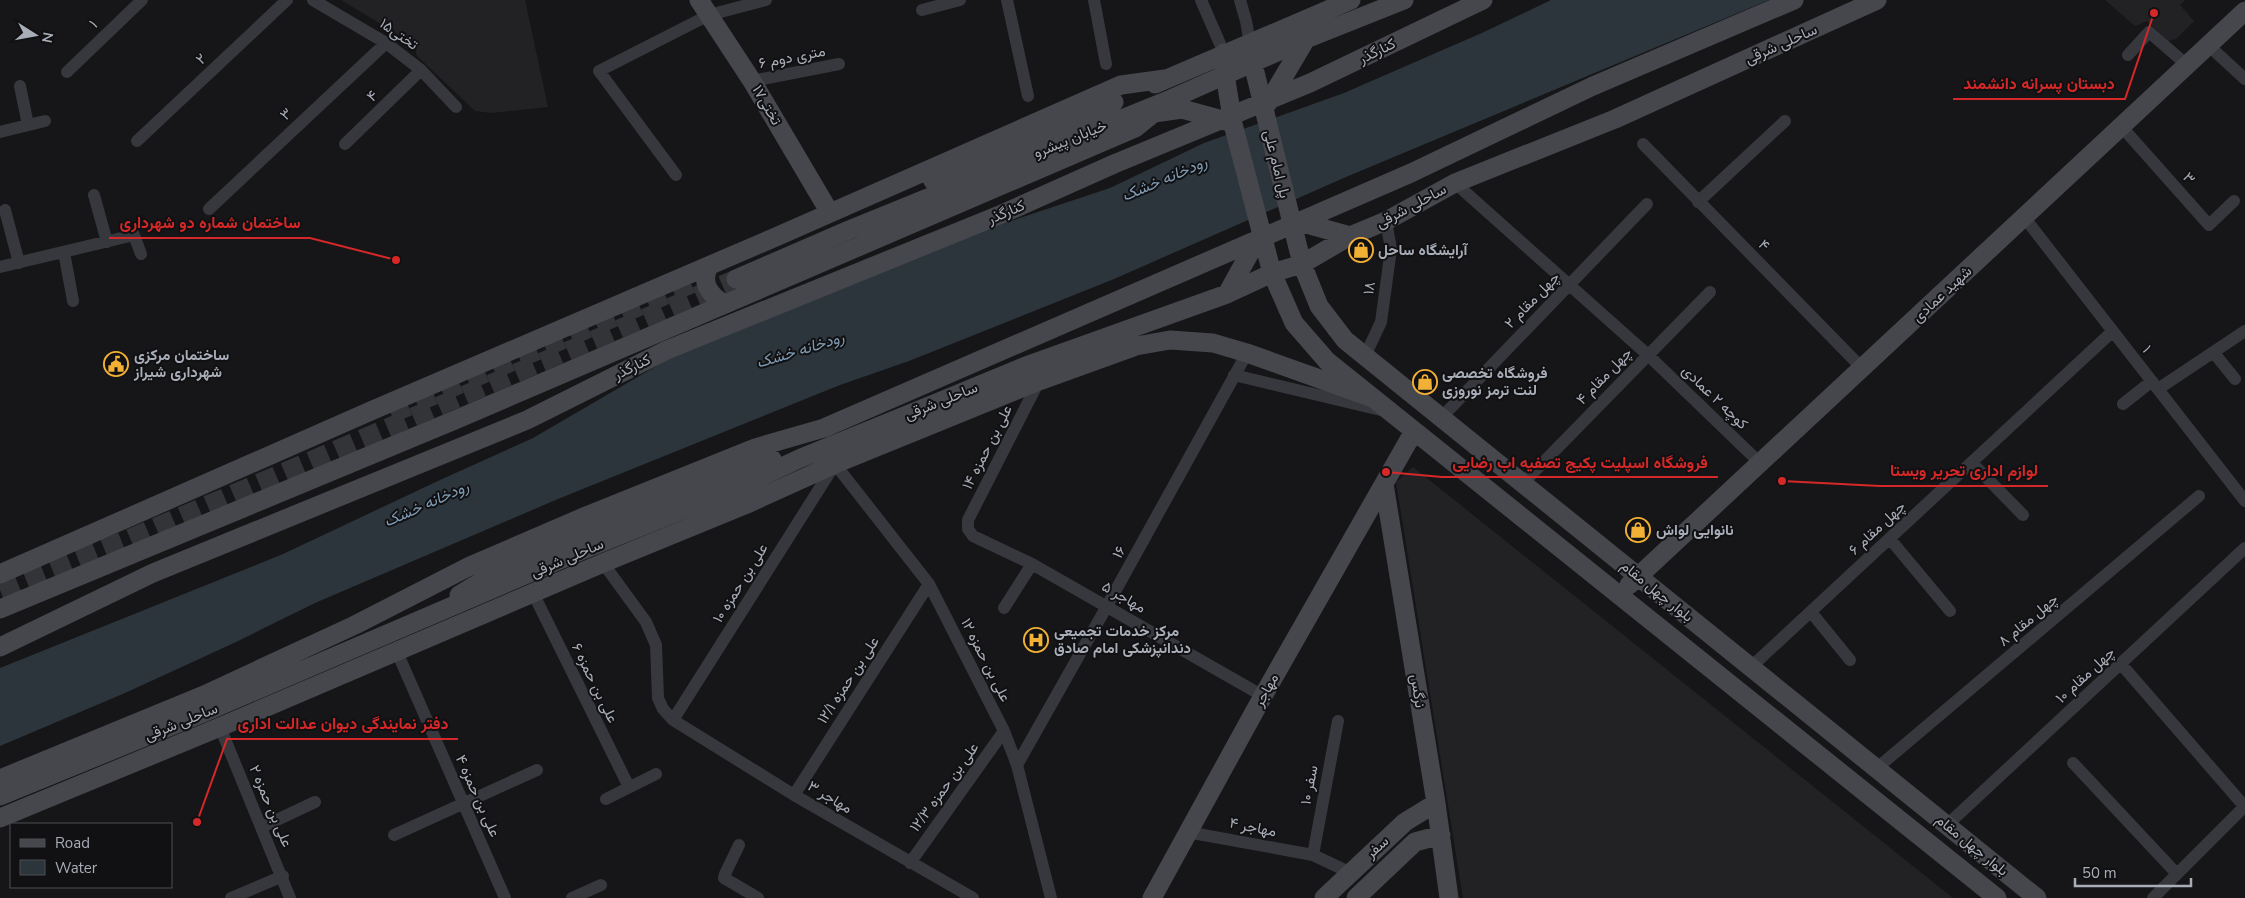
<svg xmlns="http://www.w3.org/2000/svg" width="2245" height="898" font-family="'Nunito Sans',Vazirmatn,sans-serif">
<rect width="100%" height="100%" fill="#161618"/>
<path fill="#222225" d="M341 0H525L548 107 491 113 475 111 417 56 414 44Z
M2105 0H2185L2180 5 2194 21 2176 39 2168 41 2147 21 2135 26Z
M1413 467 1700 696 1953 898H1463L1396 482Z"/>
<path fill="#2c353c" d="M1551 0H1769L1346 177 1114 279 909 361 840 385 558 499 315 603 234 643 125 693 0 746V668L283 554 440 480 533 438 665 361 752 321 960 238 1110 188 1204 143 1344 93 1484 32Z"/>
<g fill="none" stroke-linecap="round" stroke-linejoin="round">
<path stroke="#333438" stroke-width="19" stroke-dasharray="19 9" stroke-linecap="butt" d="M391 414 703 279
M0 590 128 539 736 279"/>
<path stroke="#37383d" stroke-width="12" d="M313 0 386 43 421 70 456 107
M1007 0 1028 96
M1094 0 1106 64
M1201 0 1224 53
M1240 0 1246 21 1251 49
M922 10 960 0
M2208 45 2245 79
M2128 55 2149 32 2187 65
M67 72 142 0
M752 81 839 64
M20 86 28 125
M2121 126 2209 225 2234 201
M0 132 45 121
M137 141 287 0
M345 144 421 70
M1643 144 1862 368
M676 175 599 71 709 15 766 0
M1455 183 1648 355 1760 463
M94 195 107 242
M1698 202 1785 121
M209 209 386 43
M5 210 19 263
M2024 217 2245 501
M64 252 73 301
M0 267 134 235 141 254
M2214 353 2235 379
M1365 356 1381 322 1391 249 1386 221
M1234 375 1385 411
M1039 381 968 520V529L973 536 1032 564 1263 696
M2158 389 2245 331
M2123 404 2152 381
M1441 418 1647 204
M1972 463 2023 515
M1523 483 1710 292
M1890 539 1950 611
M603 563 646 622 656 645 658 698 663 709 673 720 794 795 973 898
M533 593 629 787
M1004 608 1032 564
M1811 612 1850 660
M397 652 505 898
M2121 664 2245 807
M1751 667 2113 331
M673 720 835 464 929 584 1004 731 1017 765 1051 898
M220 727 290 898
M2073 763 2177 874
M1017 765 1107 606 1247 353
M1877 768 2199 496
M794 795 929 584
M606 799 656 774
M1947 825 2245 548
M262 827 315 802
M1187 832 1313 855 1349 872
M394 835 537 770
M739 845 725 874 724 878 758 898
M1313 855 1338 721
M910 863 1004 731
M231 898 283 876
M572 898 601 885
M2153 898 2245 806"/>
<path stroke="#45474d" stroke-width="19" d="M699 0 752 81 830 213
M1224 53 1225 74 1233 124 1272 273 1294 323 1327 361 1997 898
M1253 64 1302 264 1319 306 1345 340 2037 898
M1155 84 1351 0
M1268 103 1306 39
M1154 113 1182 109 1226 121
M933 181 1114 102
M1296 221 1350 236
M710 265C699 282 710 295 724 304
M736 279 849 230 1171 99 1306 39 1404 0
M1227 294 1258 238
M1384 484 1436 803 1449 898
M0 574 373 410 778 236 1121 85 1165 79
M1629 585 2245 11
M459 595 520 558 772 459
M0 609 455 420 1135 128 1171 99
M0 647 153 573 527 420 667 350 1002 214 1114 164 1310 83 1483 0
M0 779 204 695 355 625 470 566 586 516 755 448 824 428 1411 173 1593 86 1794 0
M0 796 203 713 583 550 739 487 801 458 929 406 1026 366 1227 294 1272 273 1302 264 1350 236 1386 221 1455 183 1615 119 1877 0
M0 818 220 727 603 563 747 504 835 464 1039 381 1136 346 1170 340 1213 343 1247 353 1373 398
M1152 898 1263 696 1414 431
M1324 898 1405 822 1436 803
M1356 898 1415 842 1441 835"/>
</g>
<defs>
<symbol id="shop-ring" viewBox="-11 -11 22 22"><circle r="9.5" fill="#111113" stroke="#f2b134" stroke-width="1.5"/><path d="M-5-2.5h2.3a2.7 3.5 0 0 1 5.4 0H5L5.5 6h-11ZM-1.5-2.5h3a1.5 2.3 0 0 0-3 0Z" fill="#f2b134"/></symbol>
<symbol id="civic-ring" viewBox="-11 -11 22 22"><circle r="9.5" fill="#111113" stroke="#f2b134" stroke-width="1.5"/><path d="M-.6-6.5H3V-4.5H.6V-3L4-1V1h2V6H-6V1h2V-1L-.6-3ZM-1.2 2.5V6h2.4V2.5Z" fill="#f2b134"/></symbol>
<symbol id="hospital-ring" viewBox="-11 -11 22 22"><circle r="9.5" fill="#111113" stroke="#f2b134" stroke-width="1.5"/><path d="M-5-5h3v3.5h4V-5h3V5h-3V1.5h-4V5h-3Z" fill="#f2b134"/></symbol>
</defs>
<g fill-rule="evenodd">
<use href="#shop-ring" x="1347" y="236" width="28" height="28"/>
<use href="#civic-ring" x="102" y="350" width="28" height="28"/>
<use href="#shop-ring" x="1411" y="368" width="28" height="28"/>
<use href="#shop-ring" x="1624" y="516" width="28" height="28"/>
<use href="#hospital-ring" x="1022" y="626" width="28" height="28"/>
</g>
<g text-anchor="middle" stroke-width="4" stroke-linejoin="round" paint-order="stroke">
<g font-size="15" fill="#a8adb8" stroke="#111113">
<text transform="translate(93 24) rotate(-44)" y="5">۱</text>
<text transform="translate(399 34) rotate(35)" y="5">تختی۱۵</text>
<text transform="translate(1781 44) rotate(-24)" y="5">ساحلی شرقی</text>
<text transform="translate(1377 51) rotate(-26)" y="5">کنارگذر</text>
<text transform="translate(792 57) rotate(-11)" y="5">۶ متری دوم</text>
<text transform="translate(201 59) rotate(-43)" y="5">۲</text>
<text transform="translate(372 96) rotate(-44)" y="5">۴</text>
<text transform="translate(767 105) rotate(60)" y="5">تختی۱۷</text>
<text transform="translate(286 114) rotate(-43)" y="5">۳</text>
<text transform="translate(1070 139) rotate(-22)" y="5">خیابان پیشرو</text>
<text transform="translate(1277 164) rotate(76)" y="5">پل امام علی</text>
<text transform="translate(2189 178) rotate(48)" y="5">۳</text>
<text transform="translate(1411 206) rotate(-28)" y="5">ساحلی شرقی</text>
<text transform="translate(1006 212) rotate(-23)" y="5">کنارگذر</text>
<text transform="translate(1764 245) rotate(45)" y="5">۴</text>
<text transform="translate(1369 288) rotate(-82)" y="5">۱۸</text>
<text transform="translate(1942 294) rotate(-43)" y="5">شهید عمادی</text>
<text transform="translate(1532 300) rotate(-46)" y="5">چهل مقام ۲</text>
<text transform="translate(2147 349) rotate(52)" y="5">۱</text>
<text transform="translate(632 367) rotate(-26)" y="5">کنارگذر</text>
<text transform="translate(1604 376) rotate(-46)" y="5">چهل مقام ۴</text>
<text transform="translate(1715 397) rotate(44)" y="5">کوچه ۲ عمادی</text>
<text transform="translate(941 401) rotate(-22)" y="5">ساحلی شرقی</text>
<text transform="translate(987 447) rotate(-63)" y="5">۱۴ علی بن حمزه</text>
<text transform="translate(1877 528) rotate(-43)" y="5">چهل مقام ۶</text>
<text transform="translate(1119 552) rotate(-61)" y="5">۱۶</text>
<text transform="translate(567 558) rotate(-23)" y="5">ساحلی شرقی</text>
<text transform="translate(740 583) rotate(-58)" y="5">۱۰ علی بن حمزه</text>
<text transform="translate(1657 591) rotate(39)" y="5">بلوار چهل مقام</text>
<text transform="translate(1124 597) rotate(30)" y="5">۵ مهاجر</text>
<text transform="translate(2028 620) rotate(-40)" y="5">چهل مقام ۸</text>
<text transform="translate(986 660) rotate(63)" y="5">۱۲ علی بن حمزه</text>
<text transform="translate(2085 675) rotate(-43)" y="5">چهل مقام ۱۰</text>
<text transform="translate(848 680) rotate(-57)" y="5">۱۲/۱ علی بن حمزه</text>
<text transform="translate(595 683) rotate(64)" y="5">۶ علی بن حمزه</text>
<text transform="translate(1266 690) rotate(-61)" y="5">مهاجر</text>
<text transform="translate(1418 691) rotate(81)" y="5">نرگس</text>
<text transform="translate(181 722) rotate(-22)" y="5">ساحلی شرقی</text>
<text transform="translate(1309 785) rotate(-79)" y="5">۱۰ سفر</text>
<text transform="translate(944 787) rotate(-54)" y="5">۱۲/۳ علی بن حمزه</text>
<text transform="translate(478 796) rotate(66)" y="5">۴ علی بن حمزه</text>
<text transform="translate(830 797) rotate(31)" y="5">۳ مهاجر</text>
<text transform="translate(271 806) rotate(67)" y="5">۲ علی بن حمزه</text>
<text transform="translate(1253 827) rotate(11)" y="5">۴ مهاجر</text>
<text transform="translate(1972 845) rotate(39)" y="5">بلوار چهل مقام</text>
<text transform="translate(1377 847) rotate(-42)" y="5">سفر</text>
</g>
<g font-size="15" font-weight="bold" fill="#a8adb8" stroke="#111113" text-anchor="start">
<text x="1378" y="255">آرایشگاه ساحل</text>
<text x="134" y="360">ساختمان مرکزی<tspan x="134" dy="17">شهرداری شیراز</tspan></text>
<text x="1442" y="378">فروشگاه تخصصی<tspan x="1442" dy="17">لنت ترمز نوروزی</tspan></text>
<text x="1656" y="535">نانوایی لواش</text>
<text x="1054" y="636">مرکز خدمات تجمیعی<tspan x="1054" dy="17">دندانپزشکی امام صادق</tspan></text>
</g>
<g font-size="16" font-style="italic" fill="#7f9bb3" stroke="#111113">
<text transform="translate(1164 178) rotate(-23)" y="6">رودخانه خشک</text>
<text transform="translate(800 349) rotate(-17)" y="6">رودخانه خشک</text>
<text transform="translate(426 503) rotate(-24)" y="6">رودخانه خشک</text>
</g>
</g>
<path fill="none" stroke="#d62828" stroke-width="2" d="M2154 13L2125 99H1953M396 260L310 238H109M1386 472L1442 477H1718M1782 481L1880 486H2048M197 822L227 739H458"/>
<g fill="#d62828" stroke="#111113" stroke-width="2">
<circle cx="2154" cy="13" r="5"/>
<circle cx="396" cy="260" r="5"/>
<circle cx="1386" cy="472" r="5"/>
<circle cx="1782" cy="481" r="5"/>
<circle cx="197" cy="822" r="5"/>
</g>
<g font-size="16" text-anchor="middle" font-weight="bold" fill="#d62828" stroke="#111113" stroke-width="4" stroke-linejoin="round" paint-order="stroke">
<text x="2039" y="89">دبستان پسرانه دانشمند</text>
<text x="210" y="228">ساختمان شماره دو شهرداری</text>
<text x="1580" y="468">فروشگاه اسپلیت پکیج تصفیه اب رضایی</text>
<text x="1964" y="476">لوازم اداری تحریر ویستا</text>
<text x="343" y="729">دفتر نمایندگی دیوان عدالت اداری</text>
</g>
<rect x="10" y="823" width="162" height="65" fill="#111113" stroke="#4d4f55"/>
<rect x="20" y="839" width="25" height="8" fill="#45474d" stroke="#4d4f55"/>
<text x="55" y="848" font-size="15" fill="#a8adb8">Road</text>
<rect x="20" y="860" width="25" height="15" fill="#2c353c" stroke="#4d4f55"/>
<text x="55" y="873" font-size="15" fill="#a8adb8">Water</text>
<g transform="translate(35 35) rotate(101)" stroke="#111113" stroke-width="4" paint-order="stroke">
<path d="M0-4L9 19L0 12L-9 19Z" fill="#a8adb8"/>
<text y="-8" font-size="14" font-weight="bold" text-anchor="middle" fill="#a8adb8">N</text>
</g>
<path d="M2075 878v8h116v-8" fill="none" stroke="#a8adb8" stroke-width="2.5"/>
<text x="2082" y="878" font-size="15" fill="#a8adb8" stroke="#111113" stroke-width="4" paint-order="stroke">50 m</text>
</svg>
